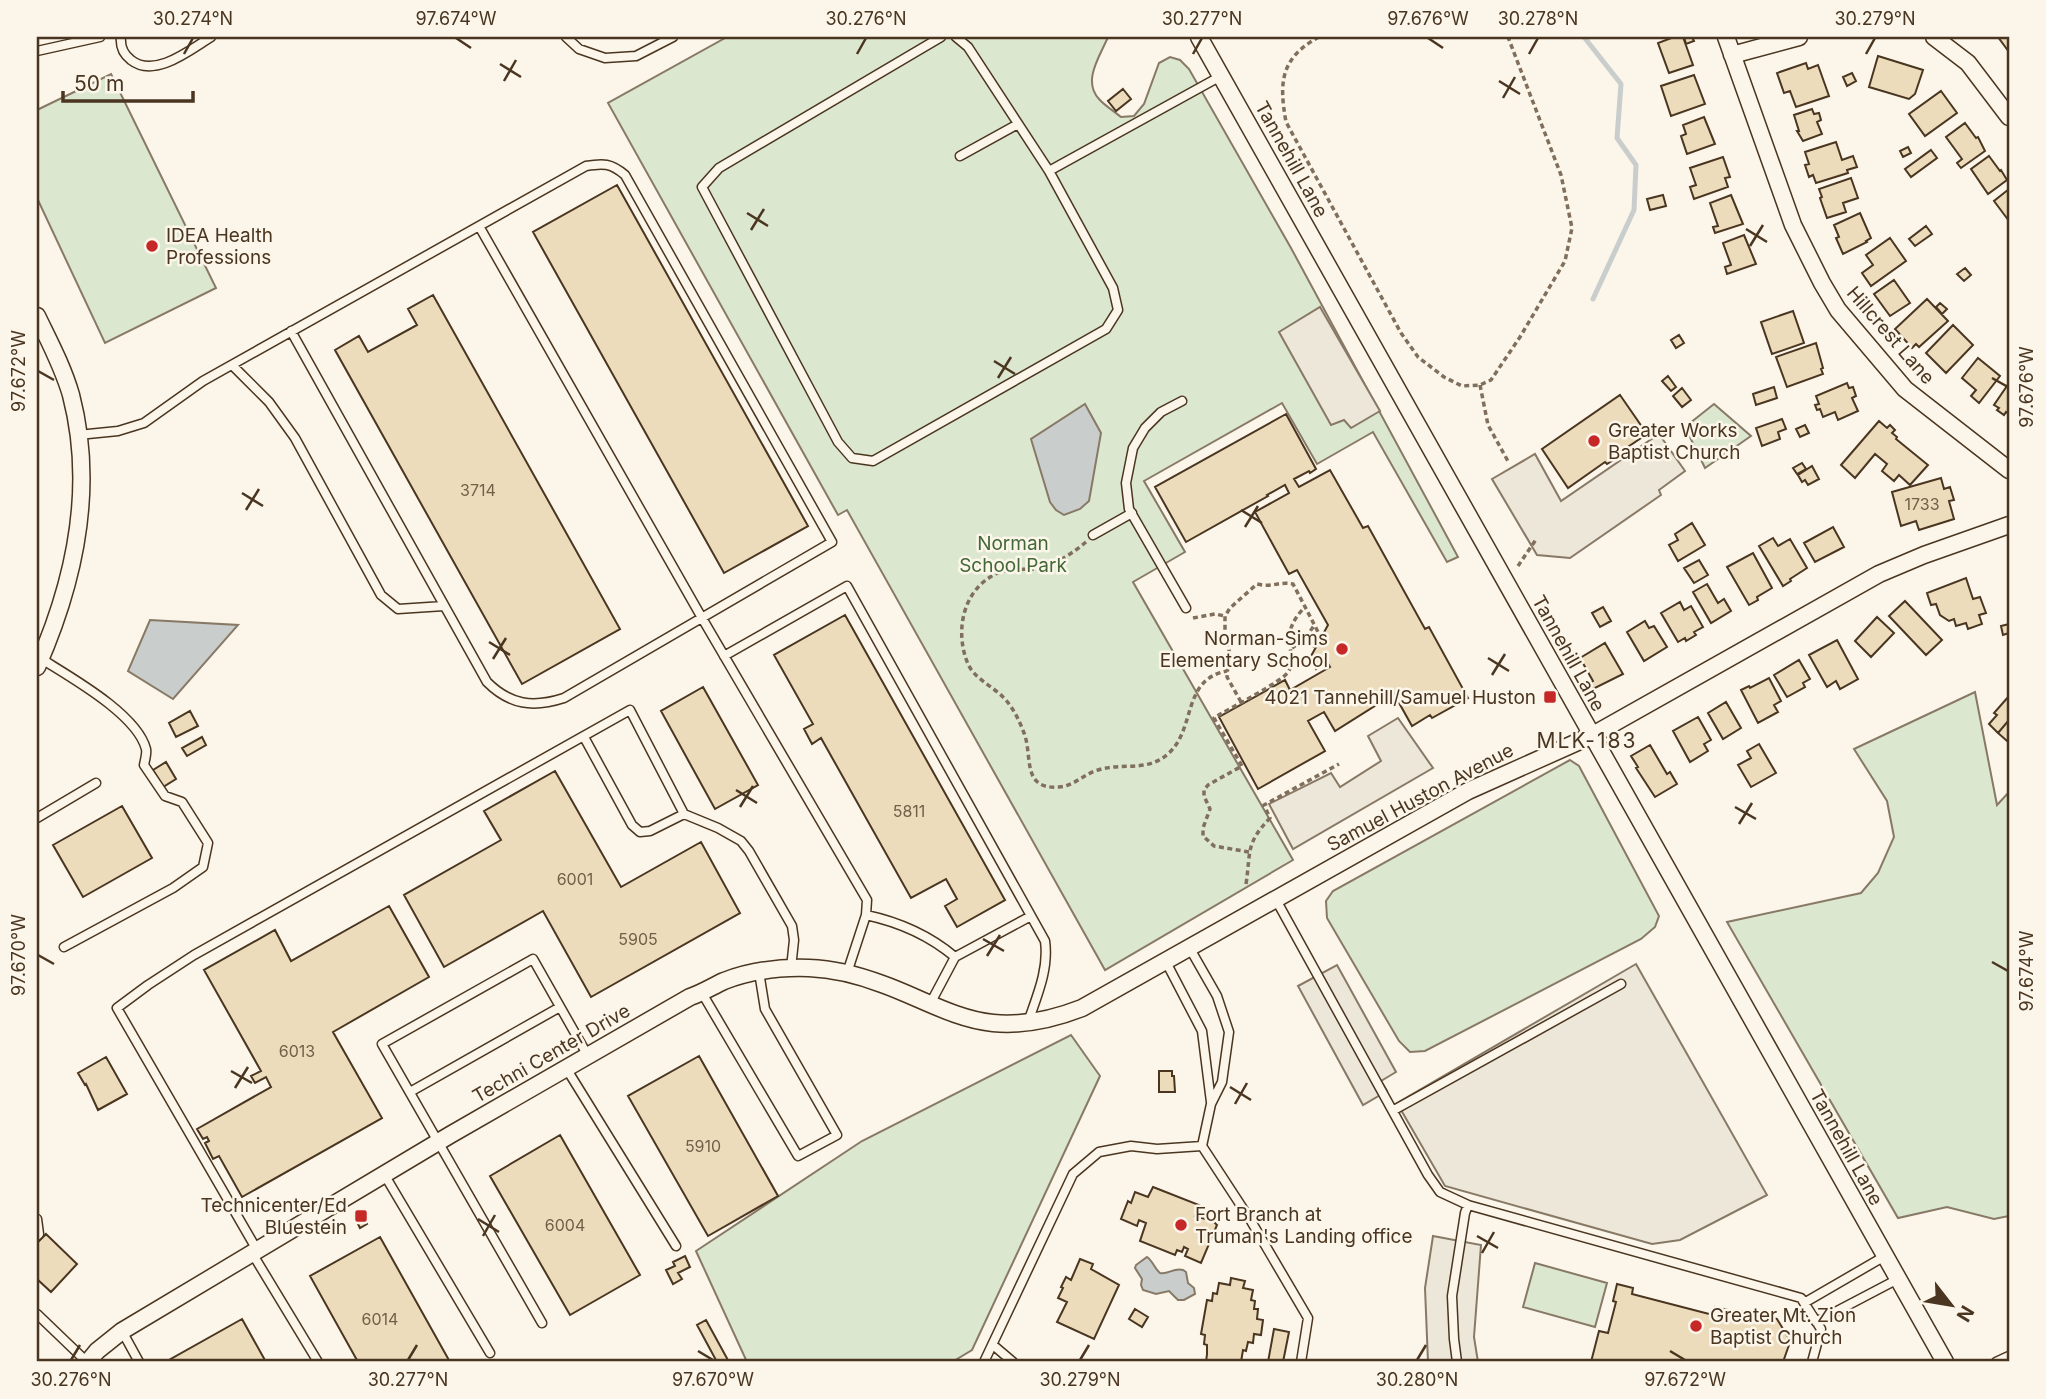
<svg xmlns="http://www.w3.org/2000/svg" width="2046" height="1399" font-family="Inter,sans-serif">
<rect width="100%" height="100%" fill="#fbf6e9"/>
<path fill="#dce7d0" stroke="#887966" stroke-width="2" d="M727 37H1108C1100 56 1082 81 1099 99 1105 106 1114 111 1121 117L1134 116 1144 104 1159 63 1170 57 1180 60 1189 69 1291 248 1458 557 1447 562 1373 432 1317 464 1282 403 1144 481 1185 552 1133 582 1293 860 1105 970 847 510 838 515 608 103Z
M111 74 216 288 105 343 37 198V110Z
M1714 404 1751 436 1705 468 1685 427Z
M1975 692 1997 805 2009 792V1216L1994 1219 1947 1207 1898 1218 1727 922 1861 893 1878 873 1894 837 1887 801 1854 749Z
M1570 760 1579 766 1659 916 1655 927 1641 939 1425 1051 1410 1052 1399 1041 1327 918 1326 901 1333 891Z
M1071 1035 1100 1076 972 1350 952 1362H747L696 1251 862 1141Z
M1535 1263 1607 1283 1595 1327 1523 1307Z"/>
<path fill="#ede7d9" stroke="#887966" stroke-width="2" d="M1320 307 1380 411 1351 428 1344 420 1331 425 1279 332Z
M1659 434 1685 471 1659 490 1661 495 1570 558 1537 555 1492 479 1535 454 1561 501Z
M1398 718 1433 768 1293 849 1269 804 1331 773 1340 787 1381 761 1368 736Z
M1636 964 1767 1195 1680 1240 1652 1244 1445 1186 1397 1103Z
M1337 965 1396 1072 1381 1081 1387 1091 1363 1105 1298 986Z
M1433 1236 1481 1245 1474 1337 1478 1362H1428L1425 1288Z"/>
<path fill="#c9cecd" stroke="#887966" stroke-width="2" d="M1085 404 1101 433 1089 501 1080 509 1064 515 1056 510 1050 502 1031 439Z
M150 620 238 625 173 699 128 671Z
M1147 1257C1153 1261 1154 1268 1160 1273 1168 1275 1174 1267 1183 1270L1186 1272 1188 1283 1194 1288 1195 1294 1184 1300H1178L1169 1291 1156 1294 1143 1290 1141 1285 1142 1279 1135 1268 1136 1265Z"/>
<g fill="none" stroke-linecap="round" stroke-linejoin="round">
<path stroke="#c9cecd" stroke-width="5" d="M1584 37 1621 84 1617 138 1636 165 1634 210 1593 299"/>
</g>
<path fill="#ecdcbc" stroke="#4a3520" stroke-width="2" d="M1674 37H1683L1693 65 1669 73 1658 43Z
M1684 37H1692L1694 41 1686 44Z
M1998 37H2009V52Z
M1878 56 1923 70 1915 94 1909 99 1869 87Z
M1806 63 1808 69 1818 65 1829 96 1796 107 1790 91 1784 93 1777 73Z
M1852 73 1856 81 1847 86 1843 77Z
M1694 75 1705 104 1671 116 1661 86Z
M1123 89 1131 99 1116 111 1108 101Z
M1941 91 1957 113 1925 136 1909 114Z
M1812 109 1814 114 1819 113 1821 120 1817 122 1822 134 1803 141 1797 131H1799L1794 115Z
M1704 117 1715 144 1687 154 1681 136 1686 134 1683 125Z
M1965 123 1976 138 1978 137 1985 151 1961 168 1957 163 1962 159 1946 137Z
M1836 142 1842 160 1853 156 1857 167 1847 170 1848 173 1816 183 1813 175 1809 177 1805 165 1809 164 1805 152Z
M1908 147 1911 153 1903 157 1900 151Z
M1931 150 1937 158 1911 177 1905 169Z
M1989 156 2000 171 2001 170 2007 180 1988 194 1971 169Z
M1723 157 1730 177 1725 178 1728 187 1694 199 1690 187 1696 185 1690 168Z
M1851 178 1858 198 1843 203 1846 212 1827 218 1820 198 1822 197 1819 189Z
M617 185 808 526 724 573 533 232Z
M2009 189V224V221L1994 201Z
M1663 195 1666 206 1650 210 1647 199Z
M1731 195 1743 224 1715 233 1713 227 1718 226 1710 203Z
M1860 213 1871 238 1866 241 1867 242 1843 254 1836 238 1839 237 1834 225Z
M1926 226 1932 234 1915 246 1909 239Z
M1744 235 1756 264 1727 274 1725 267 1731 265 1723 243Z
M1890 238 1906 261 1871 286 1862 273 1873 265 1866 255Z
M1965 268 1971 275 1964 281 1957 274Z
M1894 280 1910 303 1890 316 1874 294Z
M433 295 620 629 522 684 335 350 359 336 368 352 417 325 408 309Z
M1927 299 1948 321 1919 347 1916 344 1912 348 1895 329Z
M1940 303 1947 309 1942 314 1936 307Z
M1793 311 1804 343 1772 354 1761 322Z
M1953 325 1973 345 1946 373 1926 353Z
M1679 335 1684 343 1676 348 1671 340Z
M1816 343 1823 368 1821 369 1823 374 1787 387 1776 357Z
M1978 358 2000 376 1979 403 1971 396 1976 390 1962 378Z
M1668 376 1676 387 1671 391 1662 381Z
M1847 383 1849 388 1853 387 1856 396 1852 398 1858 411 1838 420 1835 412 1823 417 1820 409 1817 410 1815 405 1819 404 1816 396Z
M2009 383V414L2006 412 2004 415 1997 410 1999 408 1994 405Z
M1774 387 1777 398 1756 405 1753 394Z
M1682 388 1691 400 1682 407 1673 396Z
M1620 395 1647 434 1619 453 1621 455 1607 464 1605 462 1568 488 1542 449Z
M1286 414 1316 469 1310 473 1309 471 1294 479 1299 487 1330 470 1363 528 1368 526 1425 629 1429 627 1468 698 1432 718 1430 715 1412 726 1394 694 1335 731 1324 712 1308 721 1325 751 1258 789 1219 717 1285 680 1290 690 1330 667 1327 662 1316 669 1310 658 1328 625 1297 570 1289 574 1255 512 1289 493 1285 485 1267 495 1268 496 1186 542 1155 487Z
M1782 419 1786 429 1778 432 1780 439 1762 446 1756 428Z
M1879 421 1887 428 1890 425 1895 430 1892 433 1897 437 1896 439 1928 465 1910 485 1899 475 1894 481 1882 471 1887 464 1875 454 1855 478 1841 465Z
M1805 425 1809 433 1800 437 1796 429Z
M1802 463 1806 469 1797 474 1793 468Z
M1812 466 1819 479 1808 485 1805 480 1802 482 1798 475Z
M1941 478 1944 489 1950 487 1954 500 1949 501 1954 519 1919 530 1916 521 1901 526 1892 492Z
M1692 523 1705 545 1678 561 1669 545 1678 540 1675 534Z
M1833 527 1844 547 1815 562 1804 543Z
M1773 538 1778 546 1790 539 1807 568 1790 579 1791 581 1783 586 1759 546Z
M1753 553 1772 588 1757 597 1758 600 1749 605 1727 567Z
M1699 560 1708 575 1694 583 1684 568Z
M1966 578 1973 599 1980 597 1986 613 1979 615 1982 624 1968 629 1966 623 1956 626 1954 619 1949 621 1940 615 1936 604 1931 605 1927 593Z
M1707 584 1718 603 1724 599 1731 611 1711 623 1693 592Z
M1905 601 1942 640 1926 655 1889 616Z
M1680 602 1684 610 1691 606 1703 627 1694 632 1696 635 1686 641 1685 638 1678 642 1661 613Z
M1603 607 1611 621 1600 627 1592 613Z
M845 615 1005 900 957 927 945 906 957 899 946 879 911 898 821 738 812 744 804 729 813 724 774 655Z
M1877 617 1894 633 1871 657 1855 641Z
M1645 621 1649 628 1654 626 1667 647 1644 661 1627 632Z
M2009 624V633L2003 635 2001 626Z
M1837 640 1858 679 1840 689 1836 681 1827 687 1809 655Z
M1605 643 1623 674 1593 689 1590 683 1593 681 1580 658Z
M1799 660 1810 679 1803 683 1805 687 1787 697 1774 675Z
M1769 678 1781 701 1774 705 1778 712 1758 723 1741 690 1749 686 1750 688Z
M703 687 758 785 715 809 661 711Z
M2009 696V720L1998 733 1989 724 1997 715 1994 713Z
M1726 702 1741 728 1723 739 1708 713Z
M190 711 198 726 176 737 169 723Z
M1698 717 1711 740 1704 744 1708 751 1690 762 1673 731Z
M2009 720V739L2007 741 1998 733Z
M202 737 206 745 187 756 182 748Z
M1759 744 1776 773 1751 787 1738 765 1751 758 1747 751Z
M1650 745 1667 774 1670 772 1677 784 1655 797 1636 768 1638 767 1631 756Z
M166 762 176 779 163 787 153 770Z
M555 771 621 887 701 842 740 913 591 997 543 911 444 967 404 895 501 840 484 811Z
M122 806 152 858 83 897 53 845Z
M389 906 429 977 333 1032 382 1118 242 1197 219 1156 213 1159 205 1143 209 1141 207 1137 203 1139 197 1129 271 1087 266 1077 255 1083 251 1076 261 1071 204 970 275 930 291 961Z
M699 1056 778 1196 708 1236 628 1096Z
M106 1057 127 1094 98 1110 86 1084 85 1085 78 1073Z
M1159 1071H1172V1076H1174L1175 1092H1159Z
M560 1135 640 1275 570 1315 490 1176Z
M1153 1187 1199 1205 1195 1216 1213 1221 1217 1225 1201 1263 1185 1256 1188 1249 1184 1247 1182 1252 1177 1250 1175 1255 1140 1241 1146 1223 1139 1220 1137 1226 1121 1219 1128 1201 1131 1203 1135 1192 1148 1197Z
M363 1217 367 1224 360 1228 356 1220Z
M46 1234 77 1264 51 1292 37 1279V1243Z
M380 1237 450 1362H358L310 1276Z
M685 1256 690 1267 678 1273 682 1279 673 1284 666 1270 675 1266 673 1262Z
M1080 1259 1093 1264 1091 1269 1119 1285 1094 1339 1057 1322 1067 1302 1058 1298 1063 1288 1061 1287 1066 1277 1071 1280Z
M1231 1278 1245 1281 1243 1288 1253 1290 1251 1300 1255 1301 1254 1309H1258L1257 1319 1263 1320 1261 1335 1254 1334 1253 1343 1248 1342 1246 1351 1243 1350 1241 1362H1200H1206L1207 1354V1345L1204 1344 1205 1335 1201 1334 1207 1300 1212 1301 1213 1293 1217 1294 1219 1283 1230 1285Z
M1617 1284 1633 1288 1632 1294 1713 1315 1715 1307 1728 1310 1725 1321 1740 1312 1758 1311 1777 1319 1788 1337 1789 1345 1783 1362H1591L1599 1331 1608 1333 1616 1302 1613 1301Z
M1135 1309 1148 1317 1142 1327 1129 1319Z
M242 1319 266 1362H171L169 1360Z
M706 1320 729 1362H717L697 1325Z
M1274 1329 1289 1332 1283 1362H1268Z"/>
<g fill="none" stroke-linecap="round" stroke-linejoin="round">
<defs>
<path id="lane" d="M121 37C120 47 123 54 131 60 155 79 191 49 211 37
M566 37 579 49 605 58 636 56 673 37
M941 37 719 168 702 187 838 442 852 458 873 461 1106 329 1118 310 1113 288 1049 171 968 47 956 37
M37 51 100 37
M960 156 1018 124
M1049 171 1221 76
M479 226 702 618 867 900 866 915 847 973
M232 365 269 402 295 438 381 595 398 609 444 606
M1182 401 1161 412 1145 428 1133 448 1126 483 1129 509 1186 608
M78 435 118 431 144 423 203 381 586 166C603 163 611 163 625 175L832 542 564 698C533 708 510 705 487 682L291 331
M1093 535 1132 513
M724 656 847 586 1045 941C1049 969 1037 996 1028 1022
M40 658C70 677 137 714 146 749 147 753 145 760 144 765L165 796 182 802 208 843 203 867 173 888 64 947
M584 737 632 825 640 832 650 831 684 814
M37 818 96 783
M1275 898 1428 1175 1440 1192 1468 1205
M866 915C899 922 930 936 955 957
M1189 947 1217 996 1229 1032 1222 1082 1211 1104 1202 1146
M1165 960 1202 1031 1211 1102
M702 993 798 1156 837 1135 765 1009 759 972
M930 1004 955 957 1031 916
M566 1068 676 1246
M410 1092 560 1007
M1394 1110 1621 984
M384 1174 490 1353
M37 1219 39 1234 37 1236
M257 1250 117 1008 148 985 194 955 630 710 684 814 718 828 741 841 749 851 792 926 794 940 791 968
M252 1253 318 1362
M1804 1303 1885 1256
M37 1314 87 1362
M1816 1322 1898 1279
M542 1323 382 1044 533 959 588 1056
M122 1331 139 1362
M993 1345 1013 1362
M984 1362 1073 1174 1099 1152 1131 1146 1157 1149 1202 1146 1251 1221 1308 1318 1301 1362
M1457 1362 1454 1339 1452 1296 1465 1213 1468 1205 1801 1298 1821 1329 1812 1362
M1996 1362 2009 1356"/>
<path id="street" d="M1199 37 1945 1362
M1726 37 1793 225 1822 283 1838 310 1905 389 2009 470
M1934 37 1968 63 2009 117
M1732 55 1799 37
M37 316C49 341 63 367 71 395 95 487 75 581 37 667
M88 1362 97 1351 122 1331 450 1135 690 997C702 993 713 986 724 981 750 971 781 967 809 968 834 969 858 975 882 984 919 997 954 1019 993 1023 1024 1026 1054 1019 1082 1008L1468 791 1591 736 1879 574 1924 555 2009 525"/>
</defs>
<use href="#lane" stroke="#4a3520" stroke-width="11"/>
<use href="#street" stroke="#4a3520" stroke-width="19"/>
<path stroke="#7f6f5c" stroke-width="3.5" stroke-dasharray="5 3.5" stroke-linecap="butt" d="M1319 37C1280 58 1279 83 1286 122L1401 333 1418 357 1444 377 1462 386 1480 385 1491 380 1520 337 1565 261 1572 228 1561 175 1508 37
M1480 385 1488 425 1509 463
M1086 542C1073 553 1056 564 1040 568 1026 571 1011 567 998 573 963 588 954 631 968 664 974 678 992 686 1003 697 1013 707 1019 720 1024 733 1033 756 1021 790 1059 787 1074 786 1084 774 1098 770 1122 762 1148 773 1169 753 1196 728 1182 679 1227 671
M1518 566 1537 538
M1193 618 1215 614 1225 616
M1292 648 1305 639
M1241 702 1227 677 1229 650 1225 634V616L1230 608 1257 584C1273 588 1279 581 1293 584 1302 601 1311 618 1320 636L1314 646 1305 639 1315 624
M1249 852 1214 846 1203 836V828L1210 809 1204 796V790L1208 785 1242 766 1214 718C1228 709 1282 682 1288 672 1295 662 1290 652 1289 640 1289 627 1296 616 1305 607
M1246 884C1251 852 1245 844 1270 818L1264 805 1339 764"/>
<use href="#lane" stroke="#fbf6e9" stroke-width="8"/>
<use href="#street" stroke="#fbf6e9" stroke-width="16"/>
</g>
<path fill="none" stroke="#4a3520" stroke-width="2.5" d="M456 38 471 48M1428 38 1443 48M184 54 193 38M857 54 866 38M1193 54 1202 38M1529 54 1538 38M1866 54 1875 38M500 64 521 77M504 81 516 60M1499 81 1520 94M1503 98 1515 77M747 213 768 226M1746 229 1767 242M751 230 764 209M1750 246 1763 225M994 361 1015 374M38 371 54 380M998 378 1011 357M1992 378 2008 387M242 493 263 506M246 510 259 489M1241 510 1262 523M1245 527 1258 506M489 642 510 655M1488 658 1509 671M493 659 506 638M1492 675 1505 654M736 790 757 803M740 807 753 786M1735 807 1756 819M1739 824 1752 803M983 939 1004 951M38 955 54 964M987 956 1000 935M1992 962 2008 971M231 1071 252 1083M1230 1087 1251 1100M235 1088 248 1067M1235 1104 1247 1083M478 1219 499 1232M483 1236 495 1215M1477 1236 1498 1248M1482 1253 1494 1232M698 1351 713 1360M1670 1351 1685 1360M71 1360 80 1345M408 1360 417 1345M1080 1360 1089 1345M1417 1360 1426 1345"/>
<g fill="#c62828" stroke="#fbf6e9" stroke-width="2.5">
<circle cx="152" cy="246" r="7"/>
<circle cx="1594" cy="441" r="7"/>
<circle cx="1342" cy="649" r="7"/>
<rect x="1543" y="690" width="14" height="14" rx="3.5"/>
<rect x="354" y="1209" width="14" height="14" rx="3.5"/>
<circle cx="1181" cy="1225" r="7"/>
<circle cx="1696" cy="1326" r="7"/>
</g>
<g text-anchor="middle" stroke-width="5" stroke-linejoin="round" paint-order="stroke">
<g font-size="16" fill="#725f47">
<text x="478" y="496">3714</text>
<text x="1922" y="510">1733</text>
<text x="909" y="817">5811</text>
<text x="575" y="885">6001</text>
<text x="638" y="945">5905</text>
<text x="297" y="1057">6013</text>
<text x="703" y="1152">5910</text>
<text x="565" y="1231">6004</text>
<text x="380" y="1325">6014</text>
</g>
<g font-size="19" fill="#4a3520" stroke="#fbf6e9">
<text transform="translate(1292 159) rotate(61)" y="7">Tannehill Lane</text>
<text transform="translate(1891 335) rotate(49)" y="7">Hillcrest Lane</text>
<text transform="translate(1569 653) rotate(61)" y="7">Tannehill Lane</text>
<text transform="translate(1420 797) rotate(-28)" y="7">Samuel Huston Avenue</text>
<text transform="translate(551 1053) rotate(-30)" y="7">Techni Center Drive</text>
<text transform="translate(1847 1147) rotate(61)" y="7">Tannehill Lane</text>
</g>
<g font-size="19" fill="#4a3520" stroke="#fbf6e9" text-anchor="start">
<text x="166" y="242">IDEA Health<tspan x="166" dy="22">Professions</tspan></text>
<text x="1608" y="437">Greater Works<tspan x="1608" dy="22">Baptist Church</tspan></text>
<text x="1328" y="645" text-anchor="end">Norman-Sims<tspan x="1328" dy="22">Elementary School</tspan></text>
<text x="1536" y="704" text-anchor="end">4021 Tannehill/Samuel Huston</text>
<text x="347" y="1212" text-anchor="end">Technicenter/Ed<tspan x="347" dy="22">Bluestein</tspan></text>
<text x="1195" y="1221">Fort Branch at<tspan x="1195" dy="22">Truman's Landing office</tspan></text>
<text x="1710" y="1322">Greater Mt. Zion<tspan x="1710" dy="22">Baptist Church</tspan></text>
</g>
<g font-size="19" fill="#436837" stroke="#fbf6e9">
<text x="1013" y="550">Norman<tspan x="1013" dy="22">School Park</tspan></text>
</g>
<g font-size="21" letter-spacing="2" fill="#4a3520" stroke="#fbf6e9">
<text x="1587" y="748">MLK-183</text>
</g>
</g>
<rect width="2046" height="1399" fill="none" stroke="#fbf6e9" stroke-width="77"/>
<g transform="translate(1951 1305) rotate(121)" stroke="#fbf6e9" stroke-width="5" paint-order="stroke">
<path d="M0-5L12 26L0 18L-12 26Z" fill="#4a3520"/>
<text y="-10" font-size="19" font-weight="bold" text-anchor="middle" fill="#4a3520">N</text>
</g>
<path d="M63 91v10h130v-10" fill="none" stroke="#4a3520" stroke-width="3.5"/>
<text x="74" y="91" font-size="21" fill="#4a3520" stroke="#fbf6e9" stroke-width="5" paint-order="stroke">50 m</text>
<rect x="38" y="38" width="1970" height="1322" fill="none" stroke="#4a3520" stroke-width="2.5"/>
<g font-size="18" text-anchor="middle" fill="#4a3520">
<text x="193" y="25">30.274°N</text>
<text x="456" y="25">97.674°W</text>
<text x="866" y="25">30.276°N</text>
<text x="1202" y="25">30.277°N</text>
<text x="1428" y="25">97.676°W</text>
<text x="1538" y="25">30.278°N</text>
<text x="1875" y="25">30.279°N</text>
<text transform="translate(19 371) rotate(-90)" y="6">97.672°W</text>
<text transform="translate(2027 387) rotate(-90)" y="6">97.676°W</text>
<text transform="translate(19 955) rotate(-90)" y="6">97.670°W</text>
<text transform="translate(2027 971) rotate(-90)" y="6">97.674°W</text>
<text x="71" y="1386">30.276°N</text>
<text x="408" y="1386">30.277°N</text>
<text x="713" y="1386">97.670°W</text>
<text x="1080" y="1386">30.279°N</text>
<text x="1417" y="1386">30.280°N</text>
<text x="1685" y="1386">97.672°W</text>
</g>
</svg>
